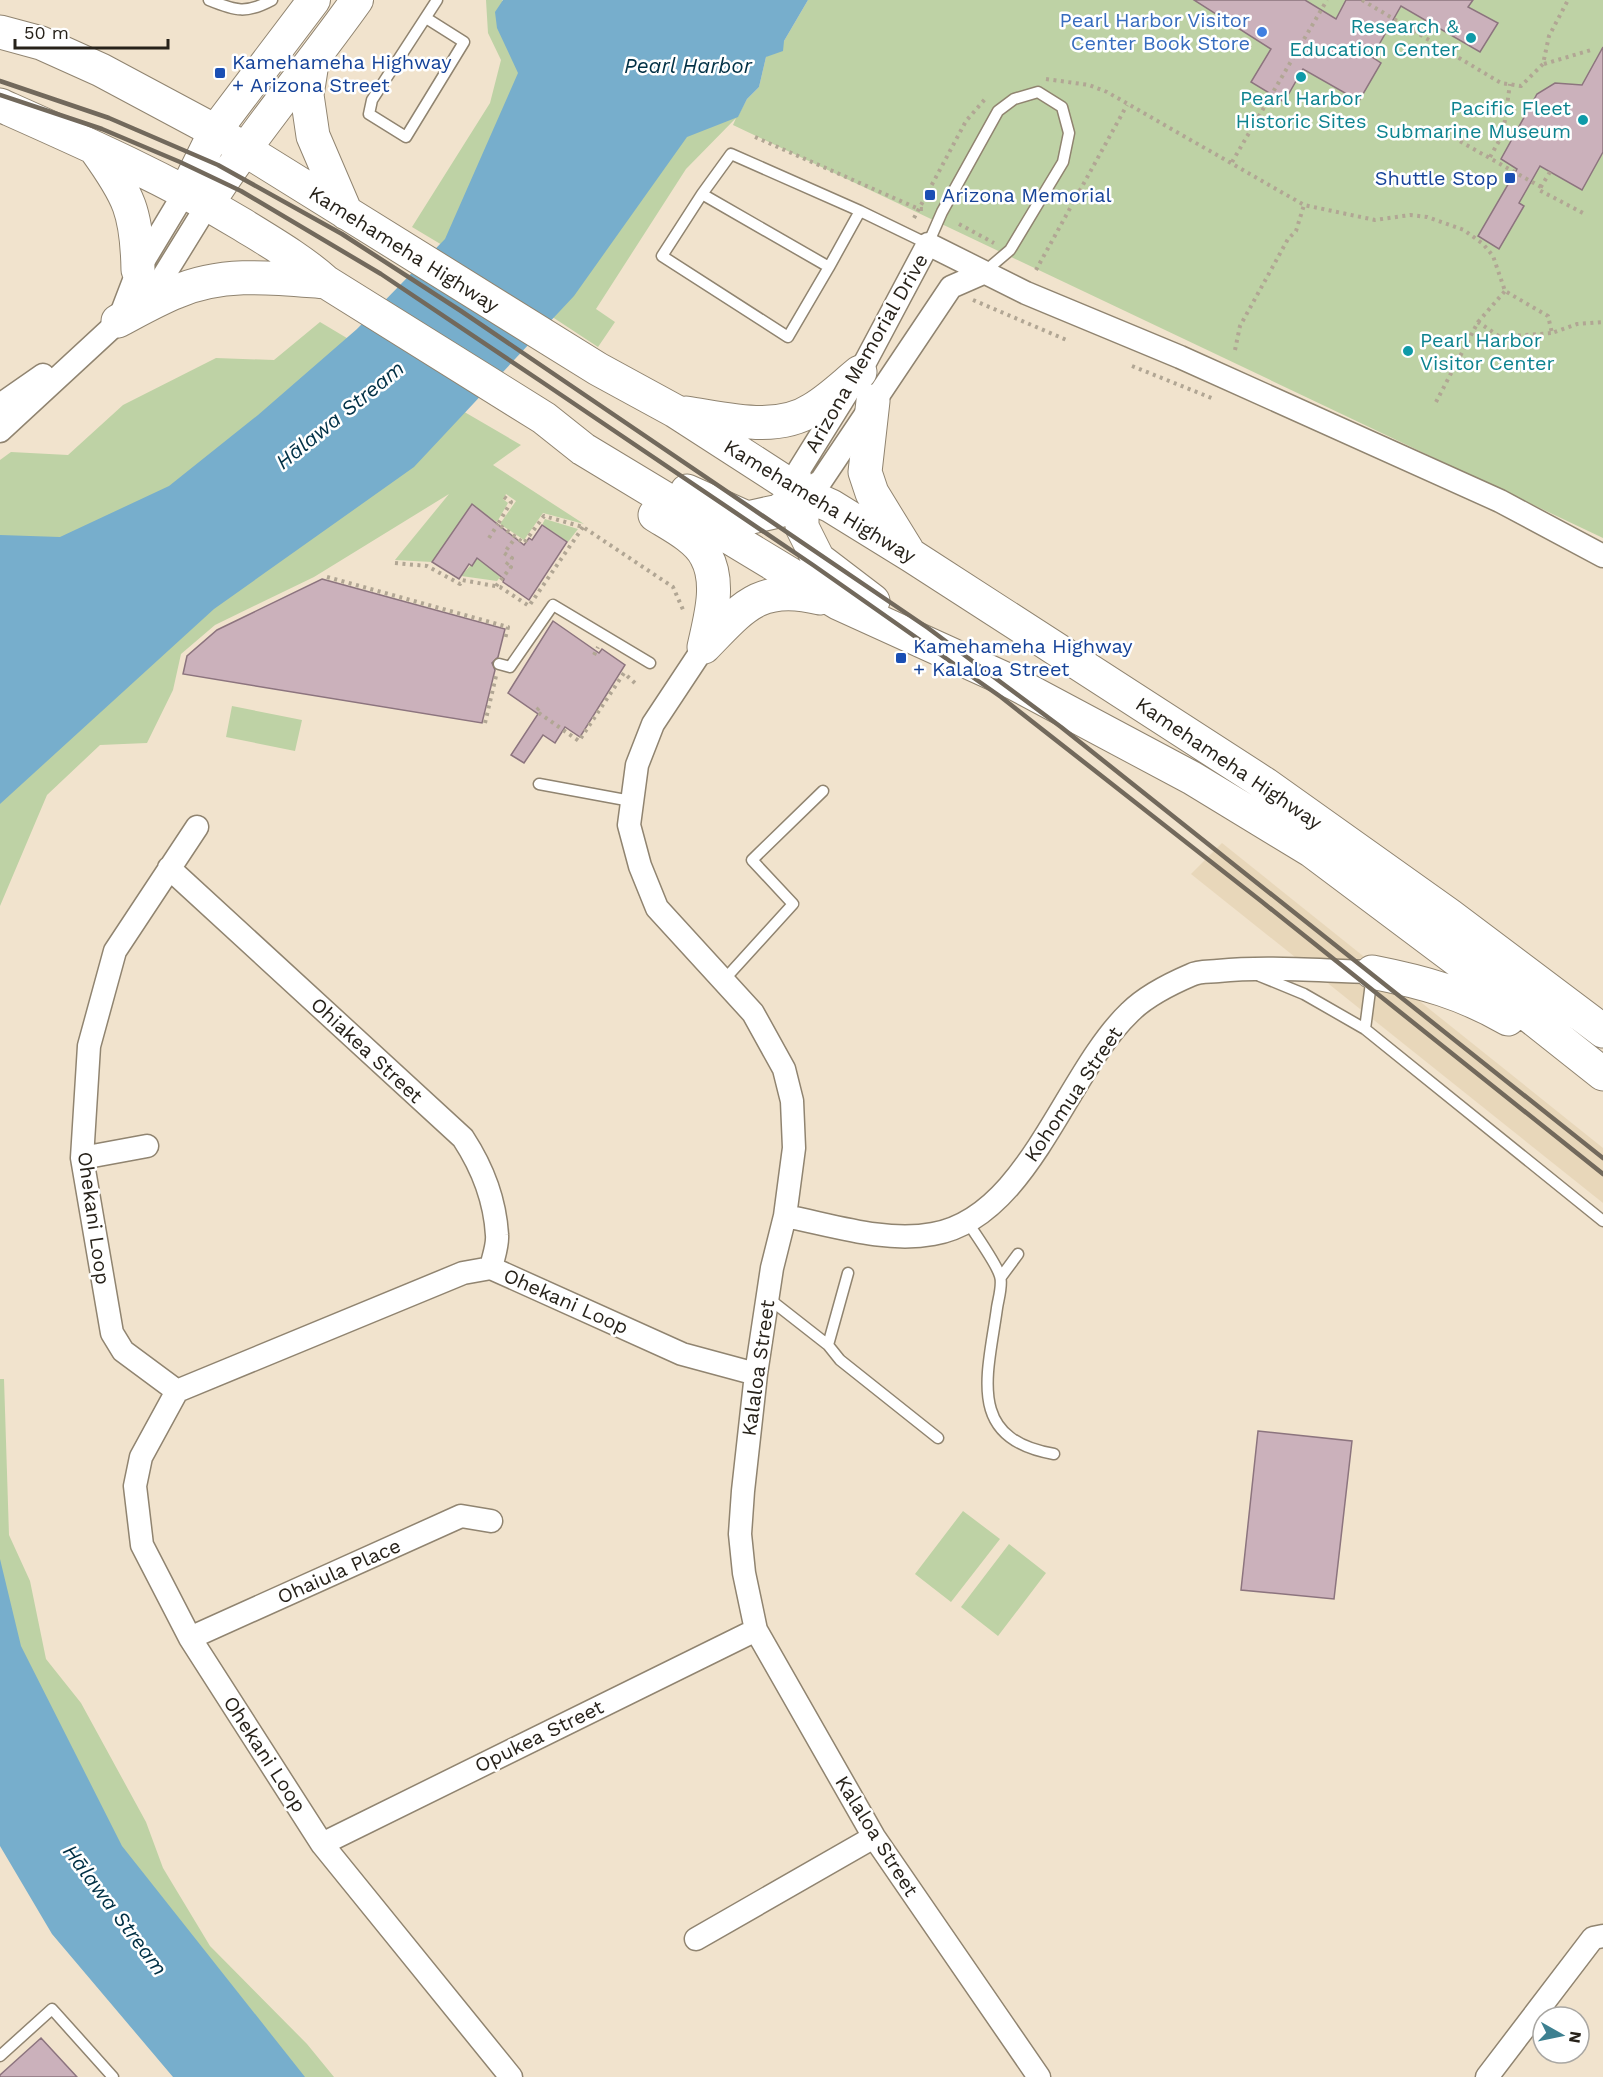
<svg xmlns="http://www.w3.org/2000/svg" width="1603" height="2077" font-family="'Work Sans',sans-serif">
<rect width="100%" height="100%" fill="#f1e3cd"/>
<path fill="#e8d7ba" d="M1222 843 1603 1148V1203L1191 874Z"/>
<path fill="#bed2a5" d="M486 0H502L537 57 494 276 412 227 490 103 501 60 488 33Z
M808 0H1603V538L733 125 736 118 686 169 596 309 615 322 598 347 525 299 677 125 738 116 747 99 759 87 766 57 784 41Z
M320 322 392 365 0 592V460L11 452 68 455 123 405 216 358 274 360Z
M449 403 521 445 493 465 584 524 543 513 524 540 500 524 516 501 506 494 503 499 508 503 497 522 471 506 432 562 395 560 449 494 314 577 215 625 181 654 173 690 147 743 100 745 47 795 0 906V707Z
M545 519 578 529 568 542 542 525Z
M477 558 507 568 497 581 461 576Z
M232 706 302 720 295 751 226 737Z
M0 1379H4L9 1535 30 1581 46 1659 81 1703 146 1822 163 1868 210 1946 307 2044 334 2077H259L0 1661Z
M963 1511 1000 1539 951 1602 915 1574Z
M1009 1544 1046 1573 998 1636 961 1607Z"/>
<path fill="#77aecc" d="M503 0H808L784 41 783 51 766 57 759 87 747 99 738 117 687 137 574 296 414 467 214 609 0 804V535L60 537 169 486 258 415 357 329 445 239 518 73 497 28 495 12Z
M0 1559 21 1646 122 1846 305 2077H173L52 1934 0 1846Z"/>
<path fill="#cbb1bb" stroke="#8c747e" stroke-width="1.5" d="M1194 0H1305L1336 19 1346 0H1473L1468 7 1498 23 1480 52 1401 6 1372 57 1381 63 1359 101 1303 69 1284 102 1251 82 1271 49Z
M1603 47V152L1582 190 1540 166 1519 203 1524 206 1499 249 1478 236 1517 169 1501 159 1537 94 1555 83 1582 85Z
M472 504 524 545 529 538 532 540 542 525 567 542 529 600 503 582 504 579 477 558 472 566 469 564 459 579 432 562Z
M322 579 505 629 498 657 492 663 495 670 482 723 183 674 187 656 217 630Z
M553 621 599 653 602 649 625 665 580 737 565 727 555 743 543 735 524 763 511 755 538 714 508 693Z
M1258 1431 1352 1441 1334 1599 1241 1590Z
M41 2038 77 2077H0V2075Z"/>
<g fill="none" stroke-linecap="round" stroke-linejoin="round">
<defs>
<path id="lane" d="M209 0C236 11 246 14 272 0
M426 18 464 42 406 137 369 114 372 100 437 0
M702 194 662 256 788 337 829 267
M860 211 829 267 702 194 731 154 860 211 928 244 942 212 998 111 1014 99 1038 92 1062 107 1069 133 1063 162 1010 250 983 273
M499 664 510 667 553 605 650 663
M539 784 631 801
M1260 976 1304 994 1365 1029 1603 1221
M723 981 793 904 752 860 823 791
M1365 1029 1372 975
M967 1221C975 1234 997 1264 1000 1276 1003 1285 998 1300 997 1308 988 1374 965 1439 1054 1454
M1001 1277 1018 1254
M768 1298 828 1345 848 1273
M828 1345 840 1360 938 1438
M0 2056 52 2009 113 2077"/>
<path id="street" d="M983 273 951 287 821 481 802 493 799 470 860 372 928 244 1026 293 1180 357 1500 501 1603 556
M120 317 138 270 185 192
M0 405 43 375
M0 431 158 285 208 204
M704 647 653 724 637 765 629 825 640 866 657 908 753 1013 784 1069 792 1101 794 1148 785 1216 772 1268 756 1374 743 1491 740 1534 744 1573 756 1630 874 1837 1039 2077
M197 827 115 951 89 1046 82 1158 112 1333 123 1351 177 1391 141 1457 135 1486 142 1545 190 1638 322 1844 511 2077
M169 868 463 1138C482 1167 495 1200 497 1235 498 1245 493 1258 491 1268
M82 1158 147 1146
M785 1216C832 1225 885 1243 933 1234 1028 1218 1065 1074 1130 1012 1146 996 1170 984 1191 975 1199 971 1210 972 1218 971 1269 966 1321 971 1372 972
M177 1391 463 1273 491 1268 682 1354 756 1374
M190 1638 461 1516 491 1521
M322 1844 756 1630
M696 1939 874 1837
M1487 2077 1593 1938 1603 1936"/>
<path id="secondary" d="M185 192 215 131 314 0
M208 204C253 133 308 69 357 0"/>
<path id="primary" d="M0 32 41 43 101 70 215 131 598 369 675 411 802 493 831 506 912 556 1265 784 1449 915 1603 1031
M312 63 307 95 313 136 346 213
M0 105C83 142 165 178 243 225 272 243 300 259 326 282L544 418 583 449 838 603 1014 683 1192 778 1312 851 1488 983 1603 1074
M96 150C129 196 137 212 138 270
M118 321C137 311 156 300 176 292 223 271 276 278 326 282
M873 401 865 472 872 493 907 550
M686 413C726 419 777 433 813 409 830 399 845 384 860 372
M687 491 747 518 779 511 802 493
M802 493V527L818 559 873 601
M655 515C671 525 697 538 706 556 721 583 710 619 704 647
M704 647C743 607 760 583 820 598
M1372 972C1423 982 1463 993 1508 1019"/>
</defs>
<use href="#lane" stroke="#908470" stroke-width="13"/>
<use href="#street" stroke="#908470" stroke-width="25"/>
<use href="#secondary" stroke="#908470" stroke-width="34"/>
<use href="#primary" stroke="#908470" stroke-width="35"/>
<path stroke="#b1a694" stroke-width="4" stroke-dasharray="3 4.5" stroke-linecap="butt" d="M1362 0 1501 83 1521 86 1543 64 1549 36 1568 0
M1544 64 1591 50
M1046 79 1089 85 1107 92 1304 205 1375 220 1410 215 1427 217 1464 230 1483 244 1493 256 1505 291 1548 316 1552 333 1577 324 1603 322
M1447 134 1541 187
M755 137 919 209H927
M1490 157 1503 134 1510 84
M1232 162 1327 0
M1550 172 1539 190 1583 213
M914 218 966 121 986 98
M959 224 994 243
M1036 270 1127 105
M973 300 1069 341
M1478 322 1505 291
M1235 350 1240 326 1288 239 1296 231 1304 205
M1132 366 1214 399
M1436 402 1478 322 1500 337 1552 333
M504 497 511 502 498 524 524 543 544 516 583 527 673 587 684 612
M489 538 498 524
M395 563 427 566 460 584 462 580 500 587 529 606 583 527
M327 577 508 627 505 639
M496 586 511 567 506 565 512 558 504 553 516 537
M594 655 598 647
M539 708 536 711 579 741 624 673 636 684
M485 723 496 676"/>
<use href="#lane" stroke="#fff" stroke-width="10"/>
<use href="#street" stroke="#fff" stroke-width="22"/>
<use href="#secondary" stroke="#fff" stroke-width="32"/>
<use href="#primary" stroke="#fff" stroke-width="33"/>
<path stroke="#72695c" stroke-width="4.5" d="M0 81 109 118 218 165 342 234 461 311 928 628 1061 727 1603 1158
M0 95 102 129 180 162 241 191 381 274 542 382 813 565 1001 697 1261 901 1603 1174"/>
</g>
<circle fill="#3f7fe0" stroke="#fff" stroke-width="2" cx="1262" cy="32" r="6"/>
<g fill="#0f9aa8" stroke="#fff" stroke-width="2">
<circle cx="1471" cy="38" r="6"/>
<circle cx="1301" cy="77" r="6"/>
<circle cx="1583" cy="120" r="6"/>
<circle cx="1408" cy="351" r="6"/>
</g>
<g fill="#1a4fb4" stroke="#fff" stroke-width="2">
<rect x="214" y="67" width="12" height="12" rx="3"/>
<rect x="1504" y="172" width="12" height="12" rx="3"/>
<rect x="924" y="189" width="12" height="12" rx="3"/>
<rect x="895" y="652" width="12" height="12" rx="3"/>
</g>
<g text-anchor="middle" stroke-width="5" stroke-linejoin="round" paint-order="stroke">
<g font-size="20" fill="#366cbe" stroke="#fff" text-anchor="end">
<text x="1250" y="27">Pearl Harbor Visitor<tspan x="1250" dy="23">Center Book Store</tspan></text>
</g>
<g font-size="20" fill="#0d838f" stroke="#fff" text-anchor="end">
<text x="1459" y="33">Research &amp;<tspan x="1459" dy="23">Education Center</tspan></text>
<text x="1301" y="105" text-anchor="middle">Pearl Harbor<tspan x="1301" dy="23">Historic Sites</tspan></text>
<text x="1571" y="115">Pacific Fleet<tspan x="1571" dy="23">Submarine Museum</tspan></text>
<text x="1420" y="347" text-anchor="start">Pearl Harbor<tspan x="1420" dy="23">Visitor Center</tspan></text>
</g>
<g font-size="20" fill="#164399" stroke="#fff" text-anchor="start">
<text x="232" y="69">Kamehameha Highway<tspan x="232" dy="23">+ Arizona Street</tspan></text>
<text x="1498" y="185" text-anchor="end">Shuttle Stop</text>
<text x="942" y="202">Arizona Memorial</text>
<text x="913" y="653">Kamehameha Highway<tspan x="913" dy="23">+ Kalaloa Street</tspan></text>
</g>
<g font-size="20" fill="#27221a" stroke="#fff">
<text transform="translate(404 249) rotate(32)" y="7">Kamehameha Highway</text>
<text transform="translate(866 353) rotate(-60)" y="7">Arizona Memorial Drive</text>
<text transform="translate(820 501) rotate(31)" y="7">Kamehameha Highway</text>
<text transform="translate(1229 763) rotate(34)" y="7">Kamehameha Highway</text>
<text transform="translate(367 1050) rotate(43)" y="7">Ohiakea Street</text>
<text transform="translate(1073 1094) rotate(-56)" y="7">Kohomua Street</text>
<text transform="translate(94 1218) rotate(82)" y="7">Ohekani Loop</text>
<text transform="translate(566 1301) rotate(24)" y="7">Ohekani Loop</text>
<text transform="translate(758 1368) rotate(-82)" y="7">Kalaloa Street</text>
<text transform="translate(339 1571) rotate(-24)" y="7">Ohaiula Place</text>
<text transform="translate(539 1736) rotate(-26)" y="7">Opukea Street</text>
<text transform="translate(265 1754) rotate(57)" y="7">Ohekani Loop</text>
<text transform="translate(877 1836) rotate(58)" y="7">Kalaloa Street</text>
</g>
<g font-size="21" font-style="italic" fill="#003045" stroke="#fff">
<text x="688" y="73">Pearl Harbor</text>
<text transform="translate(340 415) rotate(-39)" y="7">Hālawa Stream</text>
<text transform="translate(115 1910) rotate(53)" y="7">Hālawa Stream</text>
</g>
</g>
<g transform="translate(1561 2035) rotate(99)"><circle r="28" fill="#ffffff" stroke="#a9a7a3" stroke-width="1.5"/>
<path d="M0-4.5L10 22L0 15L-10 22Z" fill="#3d8090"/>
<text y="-9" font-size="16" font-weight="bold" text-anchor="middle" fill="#27221a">N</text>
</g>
<path d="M15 39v9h153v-9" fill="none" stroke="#27221a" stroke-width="3"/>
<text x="24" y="39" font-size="18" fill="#27221a" stroke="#ffffff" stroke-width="4.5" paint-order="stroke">50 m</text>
</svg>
